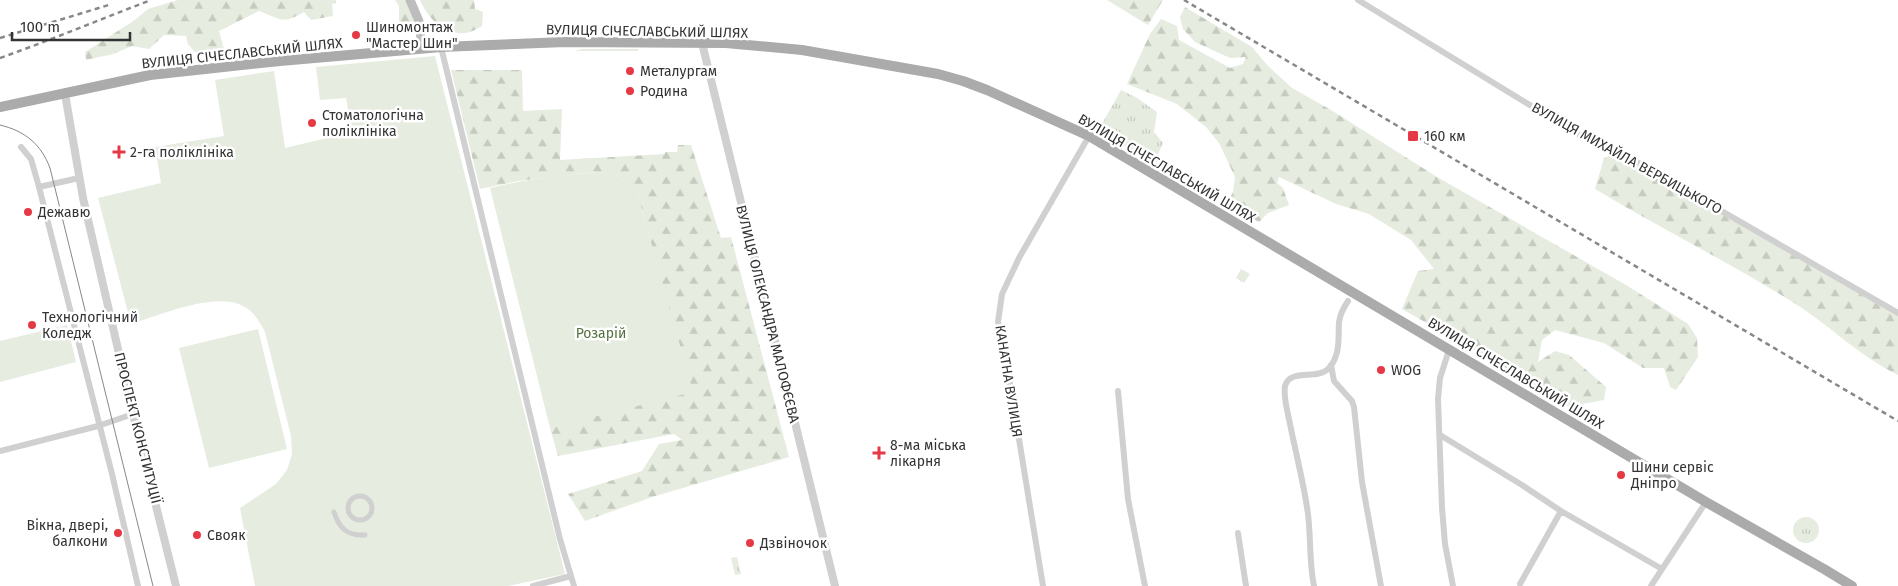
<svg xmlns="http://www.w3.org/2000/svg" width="1898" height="586" font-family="'Fira Sans',sans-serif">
<defs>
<pattern id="grass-tufts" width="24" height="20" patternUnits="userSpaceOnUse" patternTransform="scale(1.25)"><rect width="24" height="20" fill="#e6ecdf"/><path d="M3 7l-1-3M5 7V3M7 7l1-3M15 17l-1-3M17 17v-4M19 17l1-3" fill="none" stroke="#c6cbc0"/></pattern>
<pattern id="forest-firs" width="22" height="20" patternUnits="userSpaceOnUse" patternTransform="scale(1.25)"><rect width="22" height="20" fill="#e6ecdf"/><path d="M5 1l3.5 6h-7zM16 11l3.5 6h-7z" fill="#c6cbc0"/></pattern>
</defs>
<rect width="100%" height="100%" fill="#fff"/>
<path fill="url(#grass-tufts)" d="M582 49H638V51H575Z
M1121 90 1137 98 1157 112 1154 132 1163 143 1154 163 1098 131Z
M1241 269 1250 274 1244 283 1236 278Z
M1793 530a13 13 0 1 1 26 0a13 13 0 1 1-26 0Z
M737 557 741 574 735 575 731 558Z"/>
<path fill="url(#forest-firs)" d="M178 0H336V3L332 4 333 16 311 20 304 12C282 25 281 19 259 11L219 31 224 49 195 52 188 44 186 36 164 35 149 49 132 46 113 54 86 60 85 52 135 20 148 9Z
M395 0H406L414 18 413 26 399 32V6Z
M420 0H474L475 9 483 12 482 26C477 29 470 33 464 33 443 35 428 18 420 0Z
M1107 0H1163L1148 25Z
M1185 7 1252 47 1267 65 1292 88 1331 110 1437 177 1626 285 1688 324 1697 338 1698 357 1676 390 1670 387 1664 368H1643L1604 343 1555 330 1542 340 1538 362 1555 351 1569 355 1606 387 1604 400 1582 404 1572 409 1520 376 1402 309 1418 271 1434 269 1411 240 1369 214 1336 204 1279 177 1277 183 1283 188 1289 205 1268 213 1259 222 1227 204 1233 192 1235 177 1219 143 1206 127 1177 104 1127 84 1150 34 1161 19 1177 26 1179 40 1230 68 1243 64 1246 57 1230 58 1195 42 1183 29 1180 17Z
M451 70H522L523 111 562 109 560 160 665 154V152H677L678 145H691L721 238 731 237 789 457 652 497 585 521 568 494 642 471 659 444 682 440 674 434 558 456 550 428 692 391 636 189 614 174 607 172 582 173 518 181 480 189Z
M1614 154 1630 161 1898 316V375C1863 358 1834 330 1802 308 1735 265 1663 230 1595 189L1604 158Z"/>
<path fill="#e6ecdf" d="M435 56 565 574 508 586H255L240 508 276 484 287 470 292 454 291 436 265 332C259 321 254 311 243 306 215 291 160 315 131 324L98 198 161 183 155 147 224 136 215 80 274 71 285 148 352 132 346 98 320 100 316 67Z
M607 172 614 174 636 189 693 392 550 428 490 188C528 179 568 173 607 172Z
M67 325 76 362 0 382V341Z
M258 329 287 449 209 468 179 348Z"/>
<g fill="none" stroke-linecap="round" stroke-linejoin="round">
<path stroke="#d0d0d0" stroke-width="5" d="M348 508a12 12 0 1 1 24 0a12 12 0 1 1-24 0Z
M334 512C339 528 347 536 365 535"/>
<path stroke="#d0d0d0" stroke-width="6" d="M1358 0 1569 129 1595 144 1630 158 1898 313
M441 47 560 539 574 586
M21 147 31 159 39 187 112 474 138 586
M39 187 79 178
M1449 350 1440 378 1438 399 1442 508 1445 544 1453 586
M1331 365 1334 381 1352 401 1354 407 1362 482 1381 586
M1118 391 1128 499 1145 586
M1440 435 1522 485 1561 511
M0 451 98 426 133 414
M1238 533 1246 586
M1520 584 1561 511 1662 569
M533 586 571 576
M1043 586 1002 335 998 322 1002 294 1019 258 1089 136
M1314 586C1309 562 1311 538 1308 514 1304 484 1296 454 1290 424 1288 413 1283 397 1285 386 1290 368 1317 380 1328 369 1341 356 1338 338 1339 322 1340 314 1344 307 1348 301
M1651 586 1706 502"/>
<path stroke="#d0d0d0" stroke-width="8" d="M702 43 835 586
M65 94 83 198 133 414 176 586"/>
<path stroke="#bdbdbd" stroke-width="9" d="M410 0 419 21 422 48"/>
<path stroke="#ababab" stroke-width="10" d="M0 107 150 75 280 61 441 47 565 42 726 43 802 50 938 74 963 81 987 90 1089 136 1706 502 1824 569 1852 586"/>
<path stroke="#888" stroke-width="1" d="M0 125C25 131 41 144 50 168L153 586"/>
<path stroke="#888" stroke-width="2.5" stroke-dasharray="5 4" stroke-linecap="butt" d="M1184 0 1898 421
M0 38 112 4
M0 58C51 40 101 19 151 0"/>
</g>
<g fill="#e63946" stroke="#fff" stroke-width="2">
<circle cx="356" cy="35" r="5"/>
<circle cx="630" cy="71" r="5"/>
<circle cx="630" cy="91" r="5"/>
<circle cx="312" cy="123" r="5"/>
<rect x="1407" y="130" width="12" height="12" rx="2.5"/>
<path d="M116.5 144.5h5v5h5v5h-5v5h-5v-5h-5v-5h5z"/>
<circle cx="28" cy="212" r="5"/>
<circle cx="32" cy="325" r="5"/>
<circle cx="1381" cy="370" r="5"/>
<path d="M876.5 445.5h5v5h5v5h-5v5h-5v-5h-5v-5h5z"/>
<circle cx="1621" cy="475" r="5"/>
<circle cx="118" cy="533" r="5"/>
<circle cx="197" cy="535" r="5"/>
<circle cx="750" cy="543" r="5"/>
</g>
<g text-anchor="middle" stroke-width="5" stroke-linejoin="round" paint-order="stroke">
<g font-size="14" fill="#333" stroke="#fff" text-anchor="start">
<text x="366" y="32">Шиномонтаж<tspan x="366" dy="16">"Мастер Шин"</tspan></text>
<text x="640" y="76">Металургам</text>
<text x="640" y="96">Родина</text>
<text x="322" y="120">Стоматологічна<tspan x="322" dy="16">поліклініка</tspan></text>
<text x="1424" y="141">160 км</text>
<text x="130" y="157">2-га поліклініка</text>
<text x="38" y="217">Дежавю</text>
<text x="42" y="322">Технологічний<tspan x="42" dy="16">Коледж</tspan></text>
<text x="1391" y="375">WOG</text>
<text x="890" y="450">8-ма міська<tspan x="890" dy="16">лікарня</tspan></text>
<text x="1631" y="472">Шини сервіс<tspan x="1631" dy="16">Дніпро</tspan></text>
<text x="108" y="530" text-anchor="end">Вікна, двері,<tspan x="108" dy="16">балкони</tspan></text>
<text x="207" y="540">Свояк</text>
<text x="760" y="548">Дзвіночок</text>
</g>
<g font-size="14" fill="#333" stroke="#fff">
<text transform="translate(647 31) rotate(1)" y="5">ВУЛИЦЯ СІЧЕСЛАВСЬКИЙ ШЛЯХ</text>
<text transform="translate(242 53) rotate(-6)" y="5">ВУЛИЦЯ СІЧЕСЛАВСЬКИЙ ШЛЯХ</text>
<text transform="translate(1627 158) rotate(29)" y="5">ВУЛИЦЯ МИХАЙЛА ВЕРБИЦЬКОГО</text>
<text transform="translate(1167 168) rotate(30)" y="5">ВУЛИЦЯ СІЧЕСЛАВСЬКИЙ ШЛЯХ</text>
<text transform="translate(768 314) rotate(76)" y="5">ВУЛИЦЯ ОЛЕКСАНДРА МАЛОФЄЄВА</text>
<text transform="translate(1516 373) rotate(31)" y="5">ВУЛИЦЯ СІЧЕСЛАВСЬКИЙ ШЛЯХ</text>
<text transform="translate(1009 381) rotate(81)" y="5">КАНАТНА ВУЛИЦЯ</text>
<text transform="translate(138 428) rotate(76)" y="5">ПРОСПЕКТ КОНСТИТУЦІЇ</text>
</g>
<g font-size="14" fill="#56703f" stroke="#fff">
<text x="601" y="338">Розарій</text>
</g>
</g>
<path d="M12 32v8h118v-8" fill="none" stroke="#333333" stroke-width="2.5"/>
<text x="20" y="32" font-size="15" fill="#333333" stroke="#ffffff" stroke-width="4" paint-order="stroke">100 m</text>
</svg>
